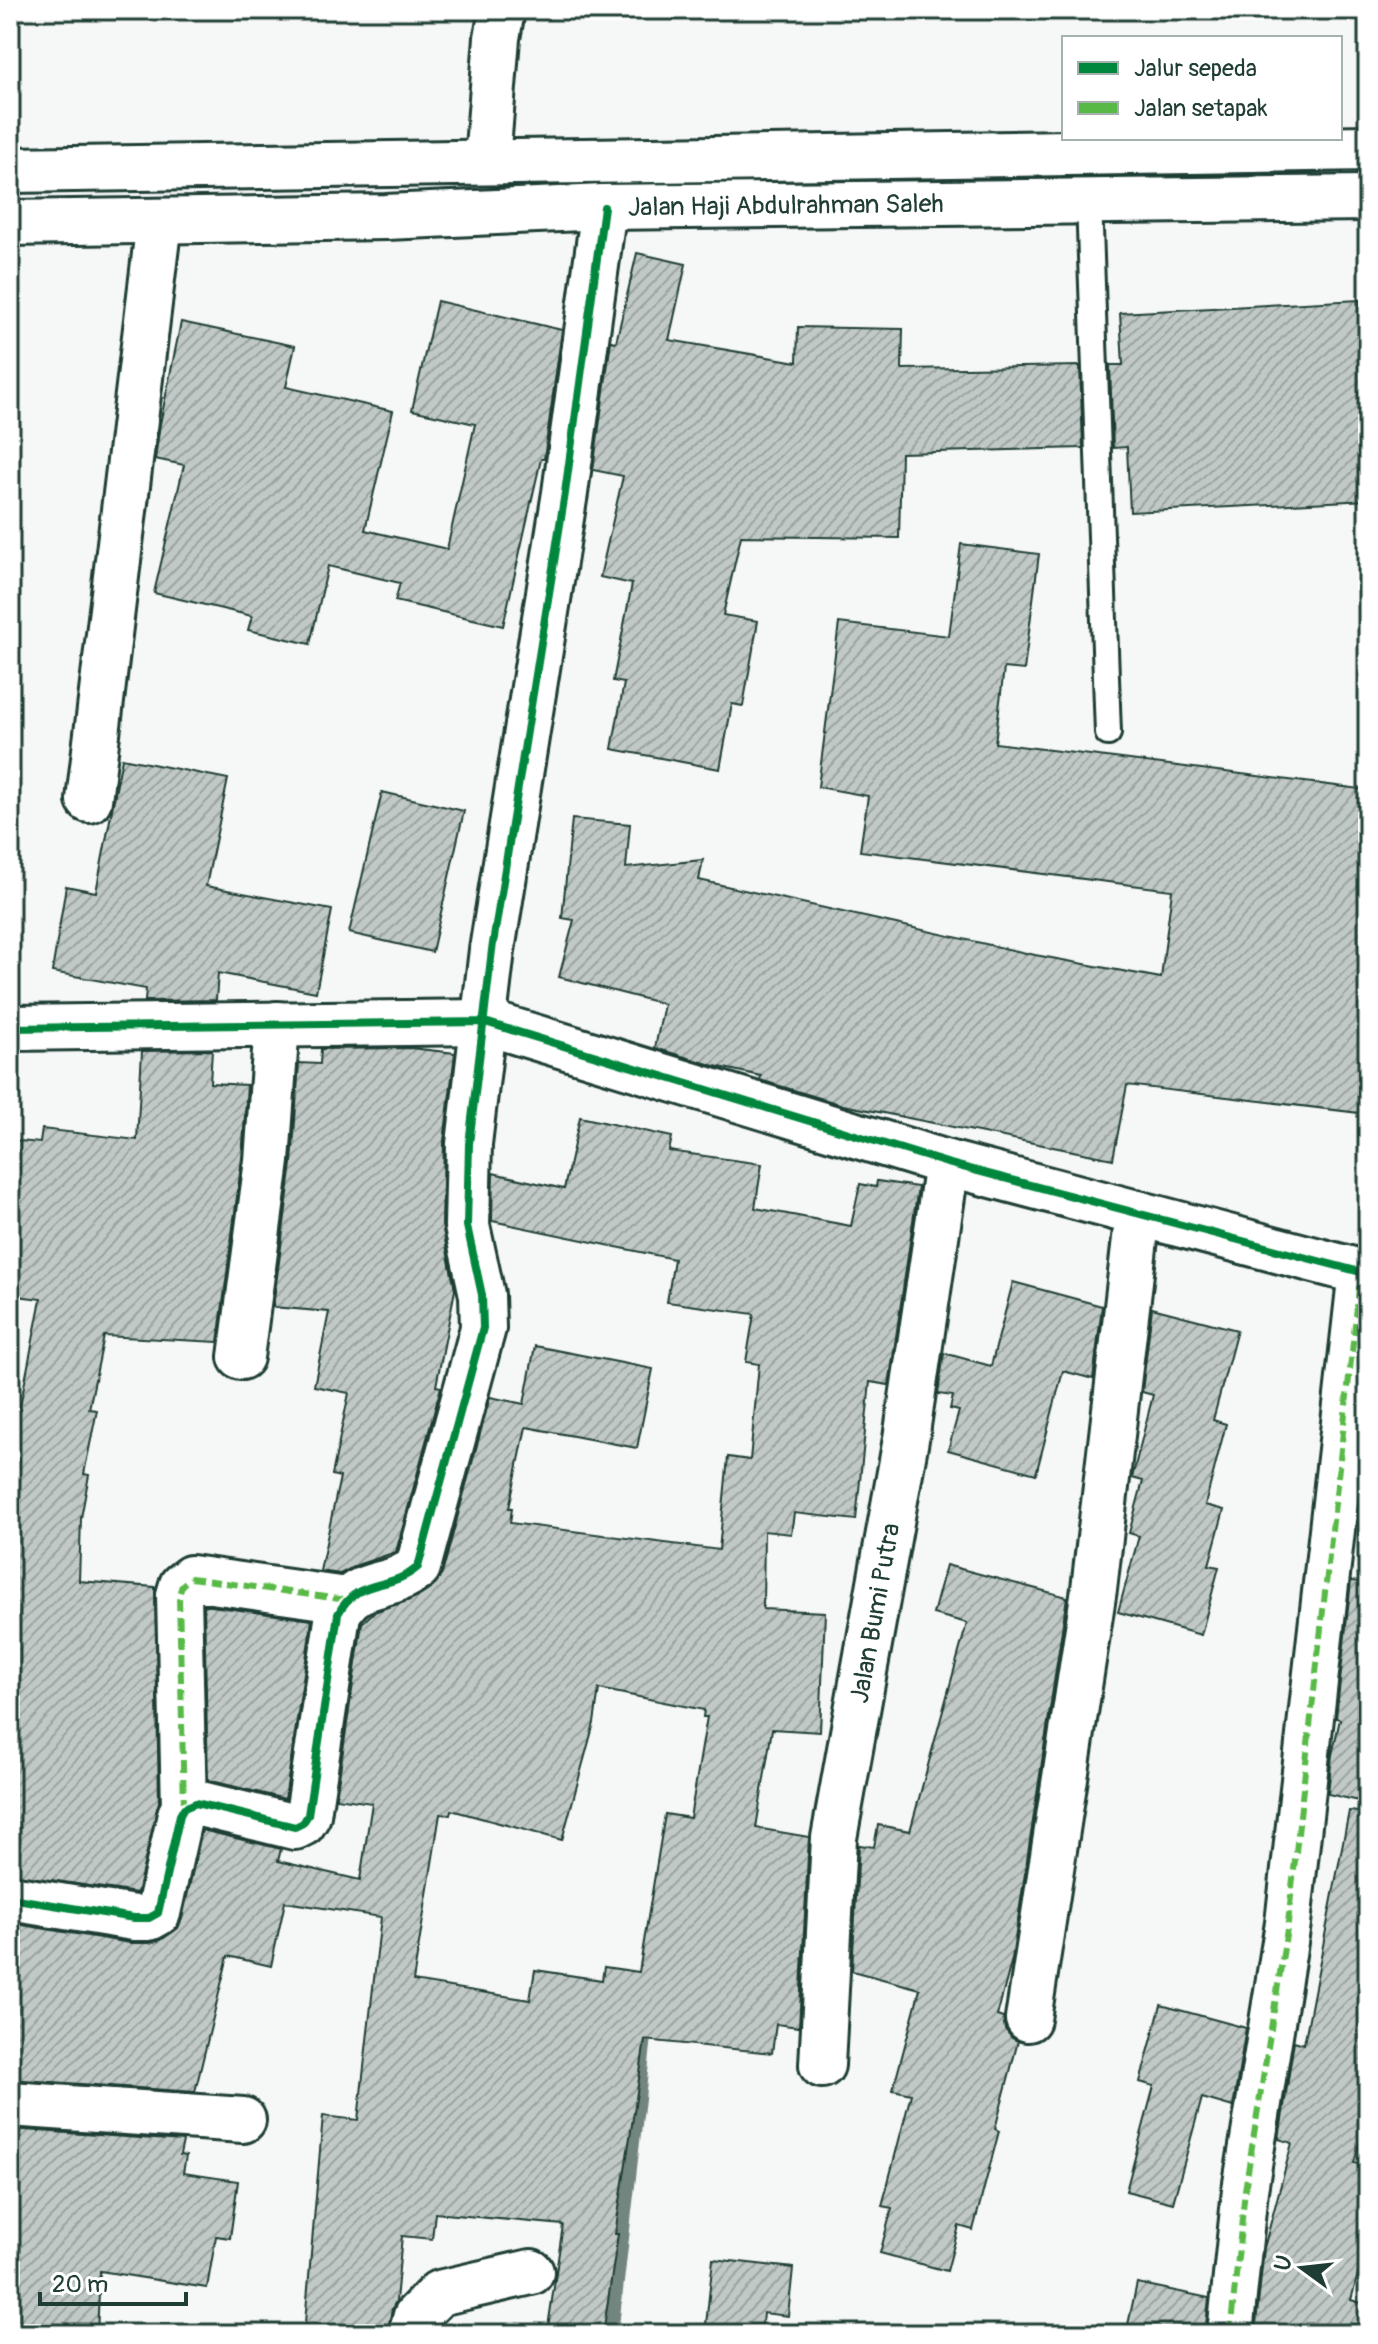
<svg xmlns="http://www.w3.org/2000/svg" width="1378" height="2344" font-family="Pangolin,sans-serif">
<defs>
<pattern id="building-hatch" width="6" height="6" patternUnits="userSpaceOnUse" patternTransform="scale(2)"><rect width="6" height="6" fill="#c0c9c6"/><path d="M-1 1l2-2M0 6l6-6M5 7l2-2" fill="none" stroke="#9ba4a2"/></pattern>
</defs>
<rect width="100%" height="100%" fill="#f6f7f7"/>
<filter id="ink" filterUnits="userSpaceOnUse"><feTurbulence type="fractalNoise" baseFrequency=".0125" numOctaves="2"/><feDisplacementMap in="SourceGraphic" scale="16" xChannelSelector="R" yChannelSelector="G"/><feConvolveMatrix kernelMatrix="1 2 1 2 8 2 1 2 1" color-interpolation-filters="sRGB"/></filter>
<g filter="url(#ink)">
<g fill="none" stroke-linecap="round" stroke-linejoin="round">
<path stroke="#72857f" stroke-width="14" d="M611 2334 646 2028"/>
</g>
<path fill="url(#building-hatch)" stroke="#1f3d34" stroke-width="2" fill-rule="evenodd" d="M637 253 686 264 669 340 797 362 798 327 903 329 902 369 1080 366 1083 448 901 453 899 538 741 536 723 615 758 621 743 706 732 704 720 769 612 749 624 683 613 681 632 584 600 577 623 476 593 470 611 341 616 342Z
M1360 300V307H1368V500L1130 512 1127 447 1113 448 1110 365H1123L1120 313Z
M437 301 562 330 544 459H541L503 626 395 601 400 583 328 566 310 644 248 630 252 616 154 593 184 465 155 459 160 424 181 322 295 346 286 387 393 411 365 530 447 549 475 424 412 410Z
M961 544 1039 554 1024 670 1004 668 995 743 1368 790V1114L1127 1085 1113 1159 843 1105 760 1080 761 1076 715 1066 655 1048 664 1004 559 977 574 920 562 918 572 819 630 824 626 868 703 860 699 880 1035 955 1161 978 1172 890 860 851 868 796 818 787 839 623 949 636Z
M122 758 228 779 206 886 332 910 316 992 218 973 216 1000 145 1001 146 989 52 972 66 886 96 892Z
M382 792 464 811 432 952 349 933Z
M410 1048 455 1053 444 1141 442 1225 455 1290 436 1386 441 1387 396 1552 357 1565 340 1574 320 1571 340 1477 332 1475 349 1393 314 1386 329 1312 273 1307 292 1164 299 1063 320 1064 321 1049Z
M212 1050 210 1083 247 1085 242 1158 218 1342 104 1336 89 1409 97 1410 84 1474 89 1475 81 1518 79 1581 155 1587 159 1802 137 1893 10 1874V1507L19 1460 10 1459V1411L19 1412 41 1299 10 1295V1140L40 1143 42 1129 137 1140 142 1051Z
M580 1117 672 1137 669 1151 762 1164 755 1208 851 1226 860 1184 876 1187 877 1181 918 1187 889 1385 870 1382 856 1520 794 1513 791 1534 764 1531 763 1609 825 1612 820 1732 772 1729 756 1828 809 1837 799 2027 776 2024 772 2053 645 2040 615 2234H618L603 2334H547L563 2225 435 2213 432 2239 402 2236 396 2301 392 2309 387 2334H304L323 2116 358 2120 381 1917 285 1902 271 1966 228 1956 195 2092 10 2079V1923L130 1943H149L161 1940 178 1928 182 1919 202 1830 281 1849 278 1861 360 1880 372 1803 336 1798 362 1623 374 1612 421 1595 433 1587 442 1574 490 1397 524 1404 535 1346 653 1369 637 1448 526 1427 509 1508H512L510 1523 719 1550 728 1457 750 1460 759 1364 746 1362 754 1314 667 1302 674 1259 492 1221 493 1173 564 1189ZM599 1689 704 1710 703 1717H707L690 1818 665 1814 639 1972 604 1967 602 1980 535 1970 530 2000 413 1981 440 1814 450 1815 451 1810 562 1840 594 1723Z
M1013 1282 1102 1306 1093 1379 1063 1371 1036 1474 948 1450 959 1411 950 1409 953 1396 938 1394 944 1353 991 1366Z
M1152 1308 1237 1330 1213 1420 1226 1424 1205 1505 1224 1510 1209 1565 1219 1567 1201 1635 1118 1612 1139 1536 1129 1533 1143 1481 1132 1478 1153 1395 1142 1392Z
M946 1565 1067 1597 1012 1959 997 2016 1003 2018 1005 2029 1012 2038 1018 2041 995 2129 999 2131 973 2230 959 2226 947 2271 880 2253 892 2208 882 2206 911 2094 893 2090 920 1989 852 1971 859 1845 874 1847 878 1825 910 1831 967 1623 933 1614Z
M1351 1581 1368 1583V1803L1328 1794 1332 1755 1340 1719 1336 1718Z
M204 1605 312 1620 285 1799 208 1780Z
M1349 1811 1368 1813V2112L1354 2163 1368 2166V2237L1351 2300 1368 2305V2334H1255L1264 2248 1292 2143 1279 2139 1294 2041 1304 2044Z
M1161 2005 1246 2028 1233 2107 1202 2098 1173 2203 1126 2191 1154 2086 1140 2082Z
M10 2129 183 2141 180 2155 186 2156 183 2173 238 2181 230 2238 216 2236 207 2288 100 2271 97 2334H15L18 2277H10Z
M713 2259 793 2268 788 2316 763 2313 761 2334H705Z
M1137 2283 1209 2298 1205 2334H1126Z"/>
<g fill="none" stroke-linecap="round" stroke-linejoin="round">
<defs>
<path id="lane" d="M1089 201 1108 733"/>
<g id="street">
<path d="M487 160 497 38 502 10"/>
<path d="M89 800 159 221"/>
<path d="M10 1028 485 1022 947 1163 1368 1274"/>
<path d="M241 1357 267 1161 277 1024"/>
<path d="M184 1808 179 1595 182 1585 191 1578 346 1600"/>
<path d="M10 1898 134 1918H149L158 1913 180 1815 184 1808 196 1803 295 1827 303 1823 308 1815 338 1614C358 1576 389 1592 418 1567L483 1328 482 1295 467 1226 469 1144 492 950 565 493 604 207"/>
<path d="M1028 2019 1094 1589 1138 1213"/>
<path id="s1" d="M822 2065 834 1838 906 1439 947 1163"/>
<path d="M10 2104 243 2120"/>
<path d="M411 2334 416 2316 439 2293 531 2272"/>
<path d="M1230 2334 1245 2190 1288 1923 1361 1271"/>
</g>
<g id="highway">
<path d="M10 170C463 161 915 158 1368 148"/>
<path id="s2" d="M10 223 386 217 604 207 1368 198"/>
</g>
</defs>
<use href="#lane" stroke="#1f3d34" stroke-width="30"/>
<use href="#street" stroke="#1f3d34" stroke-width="50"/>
<use href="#highway" stroke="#1f3d34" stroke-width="50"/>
<use href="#lane" stroke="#fff" stroke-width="24"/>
<use href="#street" stroke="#fff" stroke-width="44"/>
<use href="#highway" stroke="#fff" stroke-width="44"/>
<path stroke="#58b947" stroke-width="6" stroke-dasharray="12 6" stroke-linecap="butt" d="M184 1808 179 1595 182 1585 191 1578 346 1600
M1230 2334 1245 2190 1288 1923 1361 1271"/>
<defs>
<path id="cycleway" d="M10 1028 485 1022 947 1163 1368 1274
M10 1898 134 1918H149L158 1913 180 1815 184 1808 196 1803 295 1827 303 1823 308 1815 338 1614C358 1576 389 1592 418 1567L483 1328 482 1295 467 1226 469 1144 492 950 565 493 604 207"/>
</defs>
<use href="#cycleway" stroke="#fff" stroke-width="13"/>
<use href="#cycleway" stroke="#00873e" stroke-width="8"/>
</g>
</g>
<g text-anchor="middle" stroke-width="7" stroke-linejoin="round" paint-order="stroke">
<g font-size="26" fill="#1f3d34" stroke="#fff">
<text dy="9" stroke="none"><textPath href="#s2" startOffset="776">Jalan Haji Abdulrahman Saleh</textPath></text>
<text dy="9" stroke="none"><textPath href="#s1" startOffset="456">Jalan Bumi Putra</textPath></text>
</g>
</g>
<rect width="1378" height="2344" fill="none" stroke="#fff" stroke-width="40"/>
<rect x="20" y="20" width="1338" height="2304" fill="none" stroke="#1f3d34" stroke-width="3" filter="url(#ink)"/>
<rect x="1062" y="36" width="280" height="104" fill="#ffffff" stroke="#a5b1ae" stroke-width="2"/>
<rect x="1078" y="62" width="40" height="12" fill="#00873e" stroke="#a5b1ae" stroke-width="2"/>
<text x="1134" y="76" font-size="24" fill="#1f3d34">Jalur sepeda</text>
<rect x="1078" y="102" width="40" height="12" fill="#58b947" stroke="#a5b1ae" stroke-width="2"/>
<text x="1134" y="116" font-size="24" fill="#1f3d34">Jalan setapak</text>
<g transform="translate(1302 2268) rotate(285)" stroke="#ffffff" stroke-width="6" paint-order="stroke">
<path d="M0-6L14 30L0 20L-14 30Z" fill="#1f3d34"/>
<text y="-12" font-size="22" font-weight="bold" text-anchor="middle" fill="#1f3d34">U</text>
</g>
<path d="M40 2292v12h146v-12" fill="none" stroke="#1f3d34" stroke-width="4"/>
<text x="52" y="2292" font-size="24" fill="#1f3d34" stroke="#ffffff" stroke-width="6" paint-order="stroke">20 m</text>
</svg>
